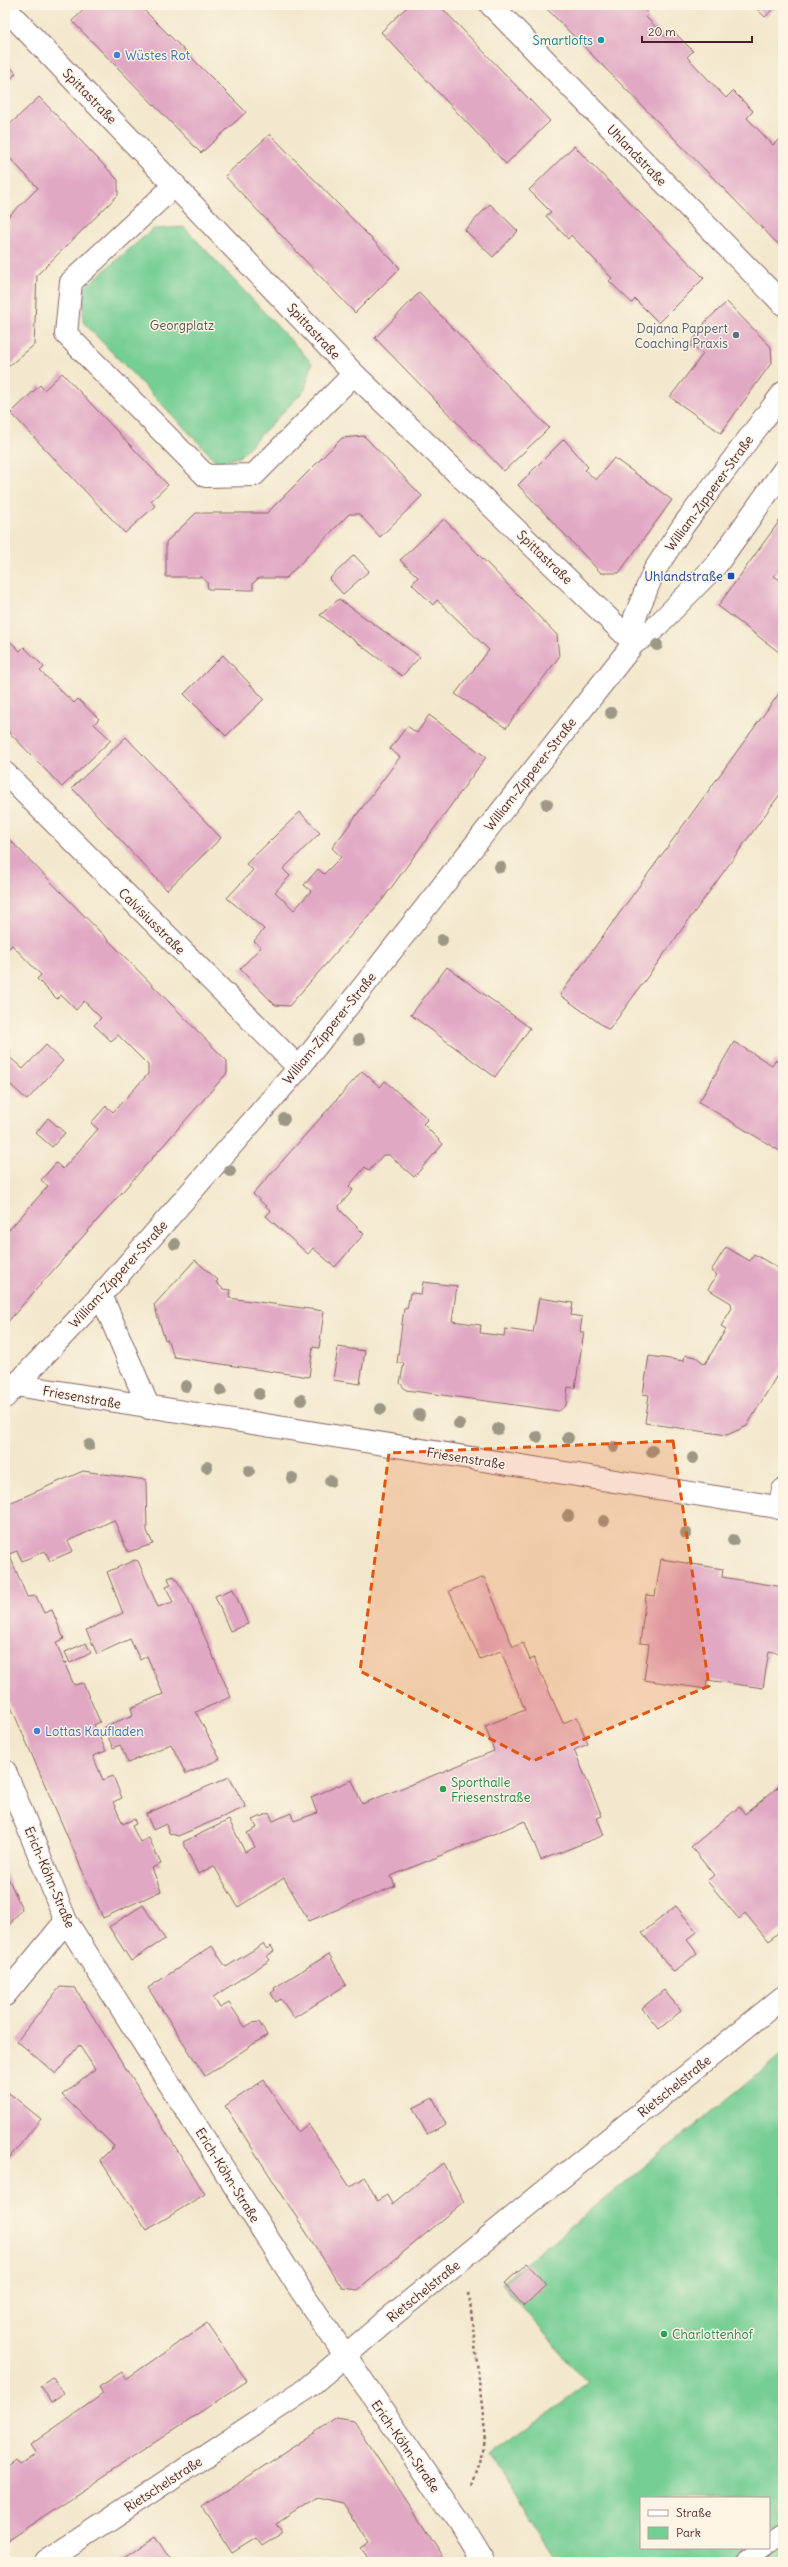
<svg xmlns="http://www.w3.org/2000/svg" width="788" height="2567" font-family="Delius,sans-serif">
<rect width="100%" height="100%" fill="#fcf5e5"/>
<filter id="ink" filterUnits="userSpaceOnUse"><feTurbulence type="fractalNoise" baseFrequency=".025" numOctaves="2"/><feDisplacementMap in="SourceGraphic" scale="8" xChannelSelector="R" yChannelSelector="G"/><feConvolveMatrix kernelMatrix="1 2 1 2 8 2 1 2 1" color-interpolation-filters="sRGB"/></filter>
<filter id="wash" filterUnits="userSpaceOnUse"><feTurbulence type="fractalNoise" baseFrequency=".012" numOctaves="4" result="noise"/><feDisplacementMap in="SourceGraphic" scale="16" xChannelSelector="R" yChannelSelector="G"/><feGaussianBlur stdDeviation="0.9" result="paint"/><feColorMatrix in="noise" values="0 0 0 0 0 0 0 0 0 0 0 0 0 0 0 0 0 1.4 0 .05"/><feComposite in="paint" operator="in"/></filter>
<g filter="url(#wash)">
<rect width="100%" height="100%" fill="#f3e8cd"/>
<path fill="#75ce93" stroke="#60765f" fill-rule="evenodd" d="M184 227 312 363 305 390 239 457 218 463 83 322 84 288 153 229Z
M783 2054V2562H559L490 2456 588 2384 501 2283ZM641 2498H769V2548H641Z"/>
<g id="blocks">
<path fill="#e1a8c4" d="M89 5H139L246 112 201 153 72 21Z
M409 5H439L550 121 506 164 381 32Z
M543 5H640L648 14 646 17 666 38 673 31 693 51 687 57 726 98 733 91 753 111 747 118 773 145 779 139 783 143V249Z
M753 5H777L765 17Z
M5 61 16 73 5 86Z
M39 97 118 180V195L37 275 34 345 9 366H5V220L38 188 5 153V129Z
M270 134 400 268 355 313 225 176Z
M574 146 704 278 659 323 635 299 632 303 609 281 612 278 571 235 568 239 546 216 551 212 529 190Z
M490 204 518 231 493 257 465 230Z
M419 293 549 428 504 471 375 338Z
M727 302 771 347 772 362 721 433 670 397 703 354 690 345 706 321Z
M62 373 168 485 151 501 155 506 125 533 11 413 40 385 44 390Z
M364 436 422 496 380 537 359 514H349L286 578H259L253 583V590L208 589 207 582 201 577H166V542L196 513H267L342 438Z
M564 439 588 467 585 470 596 480 614 458 672 500 619 573H601L518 485Z
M783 516V564L774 576 783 582V655L718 606Z
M444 519 557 635 559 657 506 728 455 694 489 650 437 600 433 605 412 584 418 577 400 560Z
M354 555 369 571 343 594 329 579Z
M339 599 420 657 402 676 320 615Z
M5 636 20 651 24 647 44 667 40 671 74 703 78 699 99 719 94 724 111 740 62 787 5 728Z
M223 655 264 699 226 736 184 694Z
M783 688V790L609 1030 560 995Z
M429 715 486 757 383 899 289 1006 275 1005 240 969 261 947 254 941 264 929 227 898 253 870 246 864 300 812 320 833 283 869 290 876 275 892 294 910 311 891 304 885 318 869 324 874 341 857 332 848 400 757 390 749 407 726 417 733Z
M126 737 221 838 167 890 72 788Z
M5 835 227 1061V1073L5 1325V1226L9 1230 48 1186 41 1180 56 1163 63 1169 98 1129 91 1123 106 1106 113 1112 148 1074V1065L118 1035 111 1041 94 1025 101 1018 84 1001 76 1010 61 995 57 999 37 979 41 975 12 945 7 950 5 948Z
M447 967 530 1028 495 1077 411 1015Z
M734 1042 772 1065 775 1060 783 1065V1153L699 1102Z
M5 1045 11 1051 7 1055 23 1069 46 1045 63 1061 27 1100 10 1084 5 1090Z
M362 1071 380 1087 385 1081 428 1119 423 1124 443 1144 414 1177 389 1155H383L369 1171 365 1167 349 1186 353 1190 339 1206 340 1210 364 1234 335 1267 313 1248 308 1254 266 1216 271 1211 253 1194Z
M48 1118 65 1133 52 1147 36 1133Z
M726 1247 750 1261 754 1254 783 1271V1365L747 1426 727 1435 645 1423 649 1395 643 1394 649 1356 684 1361 685 1355 696 1357 705 1364 726 1329 721 1326 732 1308 731 1303 708 1289 717 1275 711 1271Z
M195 1260 218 1280 216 1282 223 1289 231 1290 229 1298 324 1311 319 1348 313 1347 309 1377 174 1357 167 1339 165 1340 154 1305Z
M423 1282 457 1286 452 1321 481 1325 480 1333 504 1336 505 1329 533 1333 539 1298 573 1303 571 1315 582 1317 580 1332H584L575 1388 568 1387 566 1405 559 1411 406 1390 400 1383 404 1363H397L404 1308 407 1309 410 1293 421 1294Z
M338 1347 365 1351 360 1384 333 1380Z
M83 1471 146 1480 147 1531 153 1544 128 1552 114 1520 68 1541 73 1551 50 1561 45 1551 22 1561 17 1551 9 1554 27 1597 36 1596 44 1613 52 1610 64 1639 56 1642 64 1663 67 1662 66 1667 74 1685 83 1683 100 1722 94 1725 106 1751 93 1756 103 1780 113 1776 122 1798 113 1802 123 1824 134 1819 136 1824 132 1826 140 1842 149 1838 161 1864 152 1868 161 1891 103 1918 5 1693V1505Z
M661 1559 723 1569 722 1577 783 1587V1654L769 1651 763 1688 707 1680 706 1689 644 1680 649 1644 640 1643 646 1595 655 1596Z
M135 1560 138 1561 158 1607 173 1602 166 1587 171 1585 168 1578 174 1576 187 1596 231 1697 196 1712 220 1759 186 1774 171 1744 128 1763 120 1745 113 1748 104 1727 133 1715 131 1708 163 1694 147 1656 140 1660 130 1639 97 1654 86 1630 123 1613 107 1572Z
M484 1577 513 1647 523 1643 530 1660 534 1658 563 1723 577 1717 588 1744 574 1750 602 1816 597 1818 604 1835 541 1860 525 1821 391 1876 395 1886 309 1921 284 1878 238 1907 214 1866 198 1874 183 1842 229 1820 245 1852 255 1847 247 1833 257 1828 253 1820 269 1813 273 1821 291 1813 294 1821 317 1813 311 1797 352 1780 362 1804 494 1751 485 1726 525 1710 501 1651 480 1659 449 1591Z
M233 1589 248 1624 230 1631 215 1596Z
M86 1643 91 1653 70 1663 65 1652Z
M229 1777 246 1807 178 1836 169 1833 166 1824 153 1830 146 1814Z
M783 1783V1929L768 1941 745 1913 739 1919 707 1881 714 1875 691 1847 739 1807 745 1814Z
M5 1871 22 1909 5 1930Z
M143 1905 165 1939 131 1961 109 1927Z
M676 1906 697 1932 687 1940 697 1953 674 1972 642 1933Z
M263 1944 267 1949 271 1946 274 1951 267 1956 270 1960 213 1997 220 2008 229 2003 245 2027 252 2023 259 2022 267 2035 205 2076 148 1988 212 1946 226 1967Z
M329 1954 346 1985 294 2018 281 1999 276 2002 271 1993 275 1990 274 1988Z
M60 1987 75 1988 205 2194 147 2230 100 2160 114 2146 62 2095 95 2069 79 2045 56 2074 17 2041Z
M664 1990 681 2011 659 2029 642 2008Z
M264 2080 298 2132 308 2124 350 2187 365 2177 377 2201 387 2195 392 2204 443 2163 464 2202 358 2290 342 2288 225 2106Z
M5 2090 41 2119 5 2163Z
M433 2098 446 2124 427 2134 413 2108Z
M527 2263 546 2285 524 2306 504 2284Z
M207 2323 247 2381 5 2542V2469L17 2460 21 2464 36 2454 30 2445 103 2394 99 2387 122 2372 126 2379Z
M53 2377 64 2394 51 2403 40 2386Z
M337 2418 354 2421 446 2562H369L360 2549 369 2543 343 2503 317 2497 276 2524 282 2533 262 2546 256 2538 232 2553 202 2507Z
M156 2537 172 2562H119L122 2560Z"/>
</g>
</g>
<g filter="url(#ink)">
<use href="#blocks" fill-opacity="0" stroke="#856564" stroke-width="1"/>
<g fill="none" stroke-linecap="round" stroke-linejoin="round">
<defs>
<path id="service" d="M769 2543 783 2534
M743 2562 762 2548"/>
<path id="minor" d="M491 5 783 304
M5 8 354 374 634 643
M175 185 71 282 66 334 206 476 254 475 354 374
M634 643 635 617 654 571 683 526 783 393
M5 773 299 1068
M101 1295 149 1408
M16 1385 101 1295 299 1068 634 643 651 632 717 564 783 471
M779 1508 783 1490
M5 1771 66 1921 298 2286 458 2521 483 2562
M5 1995 66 1921
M45 2562 306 2389 393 2315 783 1997"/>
<path id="tertiary" d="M5 1397 16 1385 783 1508"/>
</defs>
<use href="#service" stroke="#856564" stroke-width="19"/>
<use href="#minor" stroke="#856564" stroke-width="24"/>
<use href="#tertiary" stroke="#856564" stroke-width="24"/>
<path stroke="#856564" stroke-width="2.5" stroke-dasharray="3 3" stroke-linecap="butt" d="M469 2293 486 2441 471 2485"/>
<use href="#service" stroke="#fff" stroke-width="17"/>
<use href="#minor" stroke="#fff" stroke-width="22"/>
<use href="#tertiary" stroke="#fff" stroke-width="22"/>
</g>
<g fill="#9d9785">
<circle cx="657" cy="645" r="6"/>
<circle cx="611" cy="713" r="6"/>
<circle cx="547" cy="804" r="6"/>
<circle cx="500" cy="867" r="6"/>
<circle cx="442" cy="940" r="6"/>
<circle cx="359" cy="1040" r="6"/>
<circle cx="284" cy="1119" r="6"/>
<circle cx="230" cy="1171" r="6"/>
<circle cx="175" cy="1244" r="6"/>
<circle cx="186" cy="1386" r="6"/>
<circle cx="221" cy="1390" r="6"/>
<circle cx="259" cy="1394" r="6"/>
<circle cx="301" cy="1400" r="6"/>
<circle cx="381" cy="1409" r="6"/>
<circle cx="419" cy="1415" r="6"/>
<circle cx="459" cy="1424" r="6"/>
<circle cx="498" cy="1429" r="6"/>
<circle cx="537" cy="1437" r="6"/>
<circle cx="568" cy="1438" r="6"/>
<circle cx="89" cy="1445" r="6"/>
<circle cx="614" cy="1447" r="6"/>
<circle cx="652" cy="1451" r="6"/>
<circle cx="693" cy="1458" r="6"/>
<circle cx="207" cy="1467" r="6"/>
<circle cx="249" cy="1471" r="6"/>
<circle cx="292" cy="1478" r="6"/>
<circle cx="330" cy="1481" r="6"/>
<circle cx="568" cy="1516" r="6"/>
<circle cx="604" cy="1521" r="6"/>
<circle cx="686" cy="1533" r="6"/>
<circle cx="733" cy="1540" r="6"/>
</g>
</g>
<path fill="#e0560e" fill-opacity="0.2" stroke="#e0560e" stroke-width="3" stroke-dasharray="8 5" stroke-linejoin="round" d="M673 1441 709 1686 533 1761 360 1671 389 1453Z"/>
<circle fill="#0f9aa8" stroke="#fcf5e5" stroke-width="1.5" cx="601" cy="40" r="4"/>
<g fill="#3f7fe0" stroke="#fcf5e5" stroke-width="1.5">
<circle cx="117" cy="55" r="4"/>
<circle cx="37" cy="1731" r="4"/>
</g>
<circle fill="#5c6f8a" stroke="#fcf5e5" stroke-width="1.5" cx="736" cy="335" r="4"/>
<rect fill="#1a4fb4" stroke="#fcf5e5" stroke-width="1.5" x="727" y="572" width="8" height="8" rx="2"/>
<g fill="#2e9e5b" stroke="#fcf5e5" stroke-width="1.5">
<circle cx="443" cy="1789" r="4"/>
<circle cx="664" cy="2334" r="4"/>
</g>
<g text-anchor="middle" stroke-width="3" stroke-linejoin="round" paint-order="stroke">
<g font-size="13" fill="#0d838f" stroke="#fcf5e5" text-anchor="end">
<text x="593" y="45">Smartlofts</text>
</g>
<g font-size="13" fill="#366cbe" stroke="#fcf5e5" text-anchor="start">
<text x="125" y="60">Wüstes Rot</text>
<text x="45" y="1736">Lottas Kaufladen</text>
</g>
<g font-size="13" fill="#4a1f2b" stroke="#fcf5e5">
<text transform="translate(90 96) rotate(46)" y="5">Spittastraße</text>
<text transform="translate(637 155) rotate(46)" y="5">Uhlandstraße</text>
<text transform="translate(314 331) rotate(47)" y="5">Spittastraße</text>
<text transform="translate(709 493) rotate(-54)" y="5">William-Zipperer-Straße</text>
<text transform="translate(545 557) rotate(44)" y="5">Spittastraße</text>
<text transform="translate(530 774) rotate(-52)" y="5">William-Zipperer-Straße</text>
<text transform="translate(152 921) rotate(45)" y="5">Calvisiusstraße</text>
<text transform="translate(329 1028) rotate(-51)" y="5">William-Zipperer-Straße</text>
<text transform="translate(118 1274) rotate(-48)" y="5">William-Zipperer-Straße</text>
<text transform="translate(82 1397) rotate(10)" y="5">Friesenstraße</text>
<text transform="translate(466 1458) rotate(9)" y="5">Friesenstraße</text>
<text transform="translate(50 1877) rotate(67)" y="5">Erich-Köhn-Straße</text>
<text transform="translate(674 2086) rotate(-39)" y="5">Rietschelstraße</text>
<text transform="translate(228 2175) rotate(58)" y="5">Erich-Köhn-Straße</text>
<text transform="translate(423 2291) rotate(-39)" y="5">Rietschelstraße</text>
<text transform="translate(406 2446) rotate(55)" y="5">Erich-Köhn-Straße</text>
<text transform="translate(163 2484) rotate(-33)" y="5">Rietschelstraße</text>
</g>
<g font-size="13" fill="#57544a" stroke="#fcf5e5">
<text x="182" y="330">Georgplatz</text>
</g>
<g font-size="13" fill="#4e5e75" stroke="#fcf5e5" text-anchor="end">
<text x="728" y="333">Dajana Pappert<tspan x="728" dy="15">Coaching Praxis</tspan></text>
</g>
<g font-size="13" fill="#164399" stroke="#fcf5e5" text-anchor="end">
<text x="723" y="581">Uhlandstraße</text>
</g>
<g font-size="13" fill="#27864d" stroke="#fcf5e5" text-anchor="start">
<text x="451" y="1787">Sporthalle<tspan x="451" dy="15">Friesenstraße</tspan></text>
<text x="672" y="2339">Charlottenhof</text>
</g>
</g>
<rect width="788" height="2567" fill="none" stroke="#fcf5e5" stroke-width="20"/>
<rect x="640" y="2497" width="130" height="52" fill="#fcf5e5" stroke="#b59f9b"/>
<rect x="648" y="2510" width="20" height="6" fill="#ffffff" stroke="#b59f9b"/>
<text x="676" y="2517" font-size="12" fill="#4a1f2b">Straße</text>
<rect x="648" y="2527" width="20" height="12" fill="#75ce93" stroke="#b59f9b"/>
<text x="676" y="2537" font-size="12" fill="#4a1f2b">Park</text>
<path d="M642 36v6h110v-6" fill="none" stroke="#4a1f2b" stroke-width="2"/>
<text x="648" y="36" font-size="12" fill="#4a1f2b" stroke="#fcf5e5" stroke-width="3" paint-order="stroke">20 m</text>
</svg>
